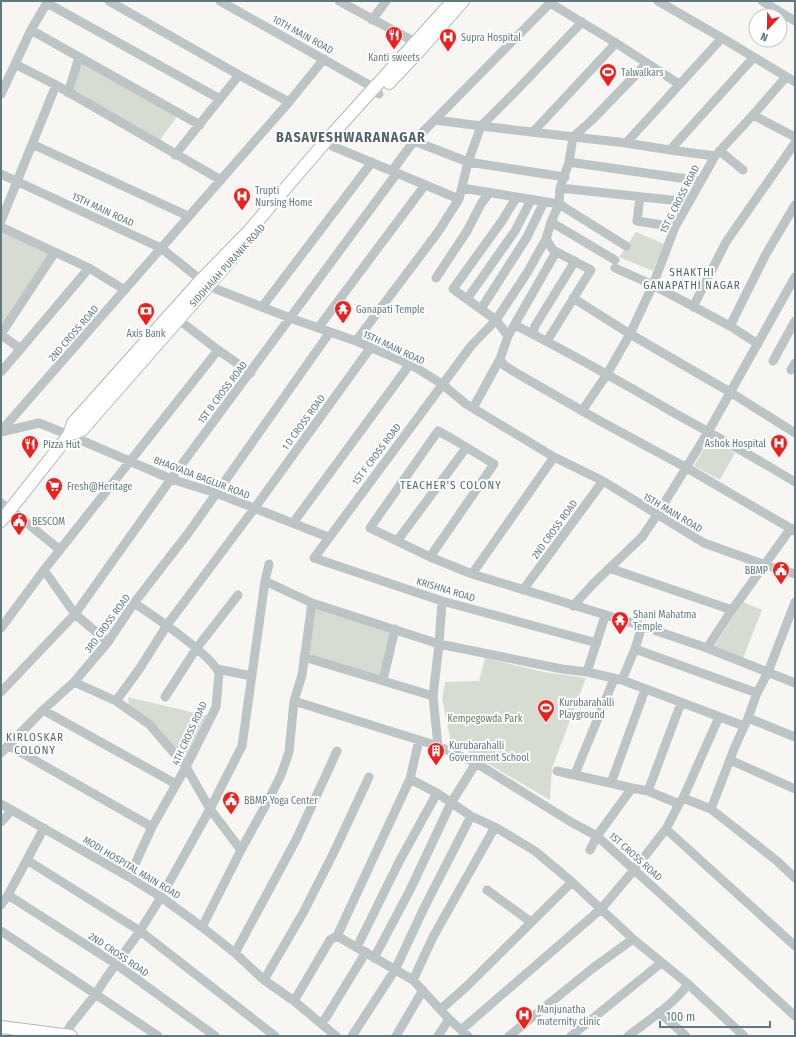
<svg xmlns="http://www.w3.org/2000/svg" width="796" height="1037" font-family="'Fira Sans Condensed',sans-serif">
<rect width="100%" height="100%" fill="#f7f6f3"/>
<path fill="#d7dcd2" d="M82 61 178 115 160 140 73 93Z
M2 230 52 254 1 330V233Z
M636 232 664 244 653 271 619 257Z
M710 438 735 453 720 480 694 466Z
M743 602 762 610 743 658 714 647Z
M314 608 393 633 382 678 306 655Z
M485 658 544 672 586 678 552 768 550 800 451 742 442 699 445 682 479 681Z
M128 697 208 716 184 762 129 706Z"/>
<g fill="none" stroke-linecap="round" stroke-linejoin="round">
<defs>
<path id="major" d="M389 83 420 50 463 1
M69 435 82 430 235 255
M1 521 69 435 73 423 201 280 248 232 326 141 453 1
M1 1027 71 1036"/>
</defs>
<use href="#major" stroke="#b0b8ba" stroke-width="14"/>
<path stroke="#bdc4c6" stroke-width="9" d="M109 1 239 75 289 102 324 59
M220 1 369 85 379 94
M339 1 415 42
M658 1 722 38 795 82
M762 1 795 21
M47 3 220 99
M550 3 616 43 679 84
M372 20 386 1
M31 30 200 125
M15 64 56 85 221 180
M68 93 79 57
M1 94 31 30 48 1
M753 115 795 137
M481 126 626 143 670 150 715 156
M481 126 516 91 582 22
M533 132 616 43
M326 141 332 146 459 199
M414 141 468 162 565 177
M626 143 722 38
M32 144 188 216
M670 150 754 57
M720 151 743 170
M175 155 239 75
M569 162 701 181
M392 171 414 141 552 1
M1 174 161 248 201 280 216 289 290 318 356 341 410 364 442 384 466 404 554 457 603 481 704 543 765 565 795 574
M462 188 559 204 626 246
M560 188 689 202
M640 197 637 221 675 227
M1 221 56 85
M551 222 615 260
M1 227 89 268 125 290
M546 239 527 273 496 320 471 346 314 558 442 601 597 643
M615 268 653 285 730 326 758 344
M436 278 467 231 481 204 489 193
M573 298 630 334 730 392 795 433
M467 299 515 231 531 200
M262 307 372 162
M693 307 726 242 795 143
M481 309 527 237 544 202
M179 320 218 350 44 570 75 614 171 479 397 173
M515 325C570 353 623 383 676 414 716 436 756 458 795 482
M730 326 766 254 795 205
M318 328 425 185
M1 334 55 252
M533 334 535 326 575 261
M1 335 21 349
M508 336 496 320 453 289 502 221 516 198
M356 341 438 232 459 199 468 162 481 126 435 120
M547 341 591 270 553 250 546 239 551 222 559 204 560 188 569 162 573 137 591 121 647 63
M218 350 251 373
M500 359 505 366 518 374 600 421 687 468 795 531
M773 361 795 321
M791 370 795 363
M1 372 89 268
M473 408 500 359 508 336 556 252
M582 411 607 374 630 334 653 285 675 227 715 156 753 115 786 77
M1 431 289 102
M1 432 39 423 69 435 171 479 216 493 328 537
M1 503 9 510
M10 509 60 550
M293 523 410 364
M397 541 466 448
M430 557 494 464 451 438 438 431 370 528 430 557 472 574 642 626 707 648 795 683
M609 568 732 610
M472 574 554 457
M265 581 269 564
M523 590 603 481
M795 602 768 672 757 693 748 718 734 749 711 809 777 861 795 878
M573 606 594 583 642 537 657 515 708 432 795 277
M1 628 44 570
M707 648 732 610 791 528
M635 649 757 693
M304 657 433 696
M217 669 252 676
M587 672 605 616
M383 680 395 629
M622 680 635 649 642 626
M74 682 116 701 140 668 167 625 254 509 371 347
M1 692 75 614 108 642
M165 697 196 649 238 595
M116 701 149 724 186 767 210 809 241 850 202 927
M294 701 438 746 476 763 571 822 597 836 795 1016
M43 710 176 784
M748 718 795 737
M8 745 152 827
M438 746 433 696 439 644 442 601
M1 753 43 710 74 682 108 642 134 603 189 532 330 332
M730 760 795 789
M557 771 632 788 648 791 679 804 683 798 711 809
M575 774 614 679
M410 779 437 793 471 816 495 827 535 851 572 882 633 939 688 984 744 1036
M611 783 645 690
M648 791 681 703
M683 798 719 717
M1 804 129 877 161 897 202 927 235 953 264 980 294 1001 336 1036
M1 822 12 810
M666 829 795 946
M241 850 269 799 281 775 289 752 294 701 302 675 312 603
M590 850 597 836 632 788
M27 860 140 931 275 1036
M129 877 152 827 186 767 216 707 219 674C214 656 152 615 134 603
M487 890 531 922
M8 895 116 964 215 1036
M1 905 8 895 44 828
M1 931 158 1036
M337 936 413 980 449 1019 468 1036
M357 947 400 860 437 793
M235 953 296 840 337 751
M374 958 410 890 451 803 476 763
M264 980 303 913 334 852 369 777
M413 980 433 937 495 827
M294 1001 330 940 337 936 410 779 419 740
M441 1009 466 987 572 882
M659 1012 686 1036
M322 1024 366 952
M461 1030 601 909 634 870 666 829 679 804
M65 1035 71 1025 95 995 106 978 140 931 161 897 210 809 242 746 265 581 312 603 439 644 562 669 587 672 622 680 744 726
M352 1036 395 970 424 908 471 816
M396 1036 423 990
M438 1036 449 1019
M509 1036 593 968 633 939
M571 1036 661 963
M628 1036C649 1020 673 1005 688 984"/>
<use href="#major" stroke="#fff" stroke-width="12"/>
</g>
<defs>
<symbol id="restaurant-pin" viewBox="-11 -11 22 30"><path d="M0 17L-7.5 6A9.5 9.5 0 1 1 7.5 6Z" fill="#ec211e" stroke="#fff"/><path d="M-5-6h1v4h1v-4h1v4h1v-4h1v5L-1.5 .5V6h-2V.5L-5-1ZM5-6V6H3V1.5H1.5Q1.5-4 5-6Z" fill="#fff"/></symbol>
<symbol id="hospital-pin" viewBox="-11 -11 22 30"><path d="M0 17L-7.5 6A9.5 9.5 0 1 1 7.5 6Z" fill="#ec211e" stroke="#fff"/><path d="M-5-5h3v3.5h4V-5h3V5h-3V1.5h-4V5h-3Z" fill="#fff"/></symbol>
<symbol id="stadium-pin" viewBox="-11 -11 22 30"><path d="M0 17L-7.5 6A9.5 9.5 0 1 1 7.5 6Z" fill="#ec211e" stroke="#fff"/><path d="M0-5a6.5 5 0 1 0 0 10a6.5 5 0 1 0 0-10ZM-3.5-1.8h7v3.6h-7Z" fill="#fff"/></symbol>
<symbol id="temple-pin" viewBox="-11 -11 22 30"><path d="M0 17L-7.5 6A9.5 9.5 0 1 1 7.5 6Z" fill="#ec211e" stroke="#fff"/><path d="M0-6L5-2H3V0L6.5 2.5H4V6H1.5V3h-3V6H-4V2.5H-6.5L-3 0V-2H-5Z" fill="#fff"/></symbol>
<symbol id="bank-pin" viewBox="-11 -11 22 30"><path d="M0 17L-7.5 6A9.5 9.5 0 1 1 7.5 6Z" fill="#ec211e" stroke="#fff"/><path d="M-6-4H6V4H-6ZM0-2.3a2.3 2.3 0 1 0 0 4.6a2.3 2.3 0 1 0 0-4.6Z" fill="#fff"/></symbol>
<symbol id="supermarket-pin" viewBox="-11 -11 22 30"><path d="M0 17L-7.5 6A9.5 9.5 0 1 1 7.5 6Z" fill="#ec211e" stroke="#fff"/><path d="M-6-5.5h2.5l.6 2H6L4.5 2H-2.5L-4.4-4H-6ZM-1.5 3.2a1.3 1.3 0 1 0 .1 0ZM3 3.2a1.3 1.3 0 1 0 .1 0Z" fill="#fff"/></symbol>
<symbol id="civic-pin" viewBox="-11 -11 22 30"><path d="M0 17L-7.5 6A9.5 9.5 0 1 1 7.5 6Z" fill="#ec211e" stroke="#fff"/><path d="M-.6-6.5H3V-4.5H.6V-3L4-1V1h2V6H-6V1h2V-1L-.6-3ZM-1.2 2.5V6h2.4V2.5Z" fill="#fff"/></symbol>
<symbol id="building-pin" viewBox="-11 -11 22 30"><path d="M0 17L-7.5 6A9.5 9.5 0 1 1 7.5 6Z" fill="#ec211e" stroke="#fff"/><path d="M-4-6H4V6H1V3H-1V6H-4ZM-2.5-4.3h1.7v1.8h-1.7ZM.8-4.3h1.7v1.8H.8ZM-2.5-1h1.7V.8h-1.7ZM.8-1h1.7V.8H.8Z" fill="#fff"/></symbol>
</defs>
<g fill-rule="evenodd">
<use href="#restaurant-pin" x="384" y="25" width="20" height="27"/>
<use href="#hospital-pin" x="438" y="27" width="20" height="27"/>
<use href="#stadium-pin" x="598" y="62" width="20" height="27"/>
<use href="#hospital-pin" x="232" y="186" width="20" height="27"/>
<use href="#temple-pin" x="333" y="299" width="20" height="27"/>
<use href="#bank-pin" x="136" y="301" width="20" height="27"/>
<use href="#hospital-pin" x="769" y="433" width="20" height="27"/>
<use href="#restaurant-pin" x="20" y="434" width="20" height="27"/>
<use href="#supermarket-pin" x="44" y="476" width="20" height="27"/>
<use href="#civic-pin" x="9" y="511" width="20" height="27"/>
<use href="#civic-pin" x="771" y="560" width="20" height="27"/>
<use href="#temple-pin" x="610" y="610" width="20" height="27"/>
<use href="#stadium-pin" x="536" y="698" width="20" height="27"/>
<use href="#building-pin" x="426" y="741" width="20" height="27"/>
<use href="#civic-pin" x="221" y="790" width="20" height="27"/>
<use href="#hospital-pin" x="514" y="1005" width="20" height="27"/>
</g>
<g text-anchor="middle" stroke-width="4" stroke-linejoin="round" paint-order="stroke">
<g font-size="10" fill="#607980" stroke="#fff">
<text transform="translate(303 34) rotate(29)" y="4">10TH MAIN ROAD</text>
<text transform="translate(679 199) rotate(-63)" y="4">1ST G CROSS ROAD</text>
<text transform="translate(103 209) rotate(25)" y="4">15TH MAIN ROAD</text>
<text transform="translate(227 265) rotate(-48)" y="4">SIDDHAIAH PURANIK ROAD</text>
<text transform="translate(73 333) rotate(-49)" y="4">2ND CROSS ROAD</text>
<text transform="translate(394 347) rotate(25)" y="4">15TH MAIN ROAD</text>
<text transform="translate(222 392) rotate(-53)" y="4">1ST B CROSS ROAD</text>
<text transform="translate(303 422) rotate(-54)" y="4">1 D CROSS ROAD</text>
<text transform="translate(376 454) rotate(-53)" y="4">1ST F CROSS ROAD</text>
<text transform="translate(202 477) rotate(21)" y="4">BHAGYADA BAGLUR ROAD</text>
<text transform="translate(673 512) rotate(31)" y="4">15TH MAIN ROAD</text>
<text transform="translate(554 529) rotate(-54)" y="4">2ND CROSS ROAD</text>
<text transform="translate(446 589) rotate(17)" y="4">KRISHNA ROAD</text>
<text transform="translate(107 623) rotate(-54)" y="4">3RD CROSS ROAD</text>
<text transform="translate(189 733) rotate(-65)" y="4">4TH CROSS ROAD</text>
<text transform="translate(636 856) rotate(42)" y="4">1ST CROSS ROAD</text>
<text transform="translate(132 867) rotate(31)" y="4">MODI HOSPITAL MAIN ROAD</text>
<text transform="translate(119 954) rotate(34)" y="4">2ND CROSS ROAD</text>
</g>
<g font-size="10" fill="#607980" stroke="#fff" text-anchor="start">
<text x="461" y="41">Supra Hospital</text>
<text x="394" y="61" text-anchor="middle">Kanti sweets</text>
<text x="621" y="76">Talwalkars</text>
<text x="255" y="194">Trupti<tspan x="255" dy="12">Nursing Home</tspan></text>
<text x="356" y="313">Ganapati Temple</text>
<text x="146" y="337" text-anchor="middle">Axis Bank</text>
<text x="766" y="447" text-anchor="end">Ashok Hospital</text>
<text x="43" y="448">Pizza Hut</text>
<text x="67" y="490">Fresh@Heritage</text>
<text x="32" y="525">BESCOM</text>
<text x="768" y="574" text-anchor="end">BBMP</text>
<text x="633" y="618">Shani Mahatma<tspan x="633" dy="12">Temple</tspan></text>
<text x="559" y="706">Kurubarahalli<tspan x="559" dy="12">Playground</tspan></text>
<text x="449" y="749">Kurubarahalli<tspan x="449" dy="12">Government School</tspan></text>
<text x="244" y="804">BBMP Yoga Center</text>
<text x="537" y="1013">Manjunatha<tspan x="537" dy="12">maternity clinic</tspan></text>
</g>
<g font-size="10" fill="#69775f" stroke="#fff">
<text x="485" y="722">Kempegowda Park</text>
</g>
<g font-size="11" letter-spacing="1" fill="#52656a" stroke="#fff">
<text x="692" y="276">SHAKTHI<tspan x="692" dy="13">GANAPATHI NAGAR</tspan></text>
<text x="451" y="489">TEACHER'S COLONY</text>
<text x="35" y="741">KIRLOSKAR<tspan x="35" dy="13">COLONY</tspan></text>
</g>
<g font-size="14" font-weight="bold" letter-spacing="1" fill="#52656a" stroke="#fff">
<text x="351" y="142">BASAVESHWARANAGAR</text>
</g>
</g>
<rect width="796" height="1037" fill="none" stroke="#607980" stroke-width="4"/>
<g transform="translate(768 28) rotate(202)"><circle r="19" fill="#ffffff" stroke="#bfc9cc"/>
<path d="M0-3L7 15L0 10L-7 15Z" fill="#ec211e"/>
<text y="-6" font-size="11" font-weight="bold" text-anchor="middle" fill="#607980">N</text>
</g>
<path d="M660 1021v6h110v-6" fill="none" stroke="#607980" stroke-width="2"/>
<text x="666" y="1021" font-size="12" fill="#607980" stroke="#ffffff" stroke-width="3" paint-order="stroke">100 m</text>
</svg>
